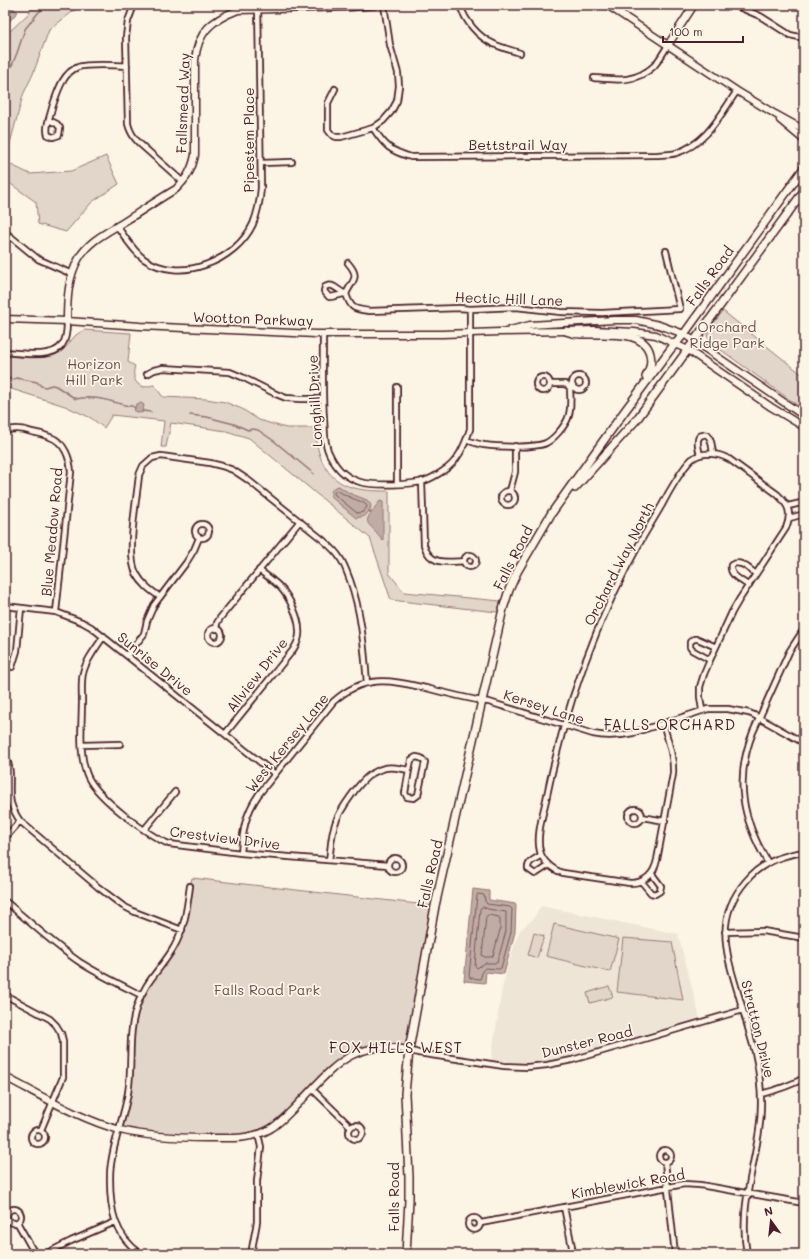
<svg xmlns="http://www.w3.org/2000/svg" width="809" height="1259" font-family="Mali,sans-serif">
<rect width="100%" height="100%" fill="#fcf5e5"/>
<filter id="ink" filterUnits="userSpaceOnUse"><feTurbulence type="fractalNoise" baseFrequency=".025" numOctaves="2"/><feDisplacementMap in="SourceGraphic" scale="8" xChannelSelector="R" yChannelSelector="G"/><feConvolveMatrix kernelMatrix="1 2 1 2 8 2 1 2 1" color-interpolation-filters="sRGB"/></filter>
<g filter="url(#ink)">
<path fill="#eee5d7" d="M541 906 678 934 700 1018 553 1061 520 1063 491 1060 502 988 512 952 520 930 533 919Z"/>
<path fill="#e2d5ca" stroke="#967a7a" d="M33 5H81L49 30 33 74 23 95 5 162 30 174 71 171 106 156 119 184 92 202 66 232 38 224 36 202 5 180V36L29 13Z
M723 311 804 376V410L710 342 707 336 709 329Z
M84 330 131 333 128 362 135 366C132 374 134 385 144 387 147 387 151 385 154 385L163 397 206 399 225 402 242 409 259 420 286 428H315C316 437 317 448 320 456 332 489 359 491 389 491V573L404 592 501 601 497 612 391 600 370 538 249 438 226 431 171 423 166 447H161L164 421 112 415 104 428 91 418 65 406 5 387V356C23 357 50 362 64 349 68 346 70 341 74 337 76 334 81 332 84 330Z
M192 878 435 906 409 1050 379 1047 342 1061 285 1117 258 1134 193 1138 119 1130 128 1092 132 1023 141 995 173 948 182 930 190 886Z
M554 924 619 939 610 972 546 956Z
M534 933 544 936 537 958 528 955Z
M623 938 672 942 683 1000 617 992Z
M609 986 613 997 590 1003 587 993Z"/>
<path fill="#c0aca5" stroke="#917474" d="M5 5H9L18 12 5 26Z
M141 403 144 405 142 413 134 411 136 404Z
M339 486 349 493 367 500 371 505 370 510 365 516 356 518 331 497C330 490 333 487 339 486Z
M380 501 383 502V541C369 519 358 528 380 501Z
M473 889 489 891V900L516 904 515 932 504 974 486 972 485 983 464 981Z"/>
<g fill="none" stroke-linecap="round" stroke-linejoin="round">
<path stroke="#79575c" stroke-width="1" d="M336 491H338L347 496 364 503 367 506 366 508 363 512 357 513 335 495 334 493Z
M478 894 484 895 485 901 487 904 510 907 512 909 511 932 501 968 499 969 485 968 482 971 481 977 480 979 470 978 469 976 477 896Z
M483 907 488 909 506 912V931L497 963H485L477 968 475 966 480 909Z
M488 915 499 917 500 919V930L493 956 491 957H484L482 955 486 917Z"/>
<path stroke="#917474" stroke-width="1.5" d="M5 78 8 75 17 53 25 29 38 13 47 5
M5 377 13 380 16 378 37 382 41 386 45 387 52 385 56 386 76 399C95 395 110 401 128 406H132L135 408
M142 411 151 412
M190 415 207 417 234 424 248 430 253 429 258 430 274 441 314 474
M369 511 371 513"/>
<defs>
<path id="street" d="M134 5 128 21 126 37 128 124C130 132 133 137 139 143L183 182
M460 5C465 21 478 37 494 44 502 48 511 50 520 53
M734 5 760 16 790 35 804 38
M594 78C616 80 636 83 654 66 659 60 664 52 668 45
M335 89 328 103V130L332 135 336 137H341L373 128 383 121 391 112 397 101 399 86 398 73 390 45 384 5
M49 120 57 124 60 128 59 135 53 137 48 135C45 127 50 117 52 108 57 94 62 73 78 67 87 64 116 65 127 66
M373 128C385 146 390 151 411 157L658 155C664 154 671 155 676 153 707 144 720 115 737 91
M261 163 292 162
M117 226C125 237 133 251 144 259 180 284 236 261 253 224 258 212 260 200 261 188L258 5
M5 232 38 259 72 274
M5 242 10 236
M348 263C361 278 352 280 346 294 337 291 334 282 325 287L324 291 329 297C335 297 340 294 346 294 351 309 354 309 369 311L460 308 470 309 516 307 561 312 602 313 680 309 666 251
M323 334C323 362 322 391 324 419 325 432 324 446 331 457 337 469 347 478 360 482 374 486 410 485 424 481 430 479 437 475 443 471 458 462 465 445 470 429V309
M5 352C20 353 53 359 62 345 67 339 67 328 67 321
M147 374 154 370 163 368 230 372 242 377 276 394 286 398 300 399H323
M572 383a7 7 0 1 1 14 0a7 7 0 1 1-14 0Z
M536 384a7 7 0 1 1 14 0a7 7 0 1 1-14 0Z
M397 387V483
M5 431C14 428 24 429 32 432 38 433 45 435 50 437 65 442 70 459 71 472L56 612
M466 440C472 442 478 444 484 445 498 447 535 448 546 443 554 439 565 426 568 418 572 408 570 396 570 387L565 384H550
M700 455C699 450 694 436 703 435 705 434 708 435 709 437 712 441 712 449 713 453
M422 481 424 545C430 566 447 562 464 561
M510 491 515 472V446
M501 498a7 7 0 1 1 14 0a7 7 0 1 1-14 0Z
M788 506 801 503H804
M790 518 804 514
M195 531a7 7 0 1 1 14 0a7 7 0 1 1-14 0Z
M464 561a6 6 0 1 1 12 0a6 6 0 1 1-12 0Z
M749 586C742 580 729 576 731 565 740 559 749 569 756 574
M160 597C150 590 142 584 136 573 126 554 137 498 139 475L143 466 152 458 161 456 210 463 222 466 233 470 248 480 323 540C330 546 336 551 340 558 345 565 347 573 350 580 362 614 364 648 367 683
M5 606 56 612 82 622 91 627 275 774
M208 635a7 7 0 1 1 14 0a7 7 0 1 1-14 0Z
M216 629 217 623 220 618 300 521
M104 636C96 648 86 660 83 673 81 682 82 692 82 701 82 723 78 756 88 777 98 798 147 835 169 844L241 853 388 865
M127 655 144 634 147 621 154 605 186 563 194 550 199 538
M710 660 692 650 690 647V642L694 639H698L716 647
M12 667 17 651 21 608
M663 723C668 741 674 756 673 774L657 860C654 874 646 883 630 883L563 873C553 870 542 861 540 851 536 836 543 814 546 800 567 696 606 595 662 505 668 493 683 467 692 459 702 451 718 453 729 459L777 494C789 505 792 513 786 528L739 600 732 612 710 660 704 674 700 687V697L702 710
M225 734 293 650C297 644 300 637 299 630 299 617 289 597 281 588 274 581 267 576 259 570
M82 745 120 744
M5 756C14 771 7 787 11 803 13 810 16 815 20 821L98 887 123 906 135 912 182 930
M628 816a7 7 0 1 1 14 0a7 7 0 1 1-14 0Z
M642 817 665 821
M144 830 175 792
M5 838 20 821
M241 853C243 830 245 814 259 794L333 702C364 674 389 680 426 688 445 693 463 697 481 701L489 702 593 734C607 737 619 736 633 733L708 709H728L749 713 754 715 804 743
M541 855C536 859 527 861 528 869L535 874 537 873 549 865
M388 865a7 7 0 1 1 14 0a7 7 0 1 1-14 0Z
M329 860C331 848 331 835 335 824 339 811 361 779 373 773 376 771 381 769 385 768 393 766 401 769 409 770L411 760 416 757 421 758 425 762 418 795 414 798 407 797 405 793 409 770
M768 863C742 819 734 780 753 732L789 652 804 629
M641 881 651 893 655 894 660 891 661 886 652 874
M5 901C30 922 54 945 81 963 100 975 121 985 141 995
M725 932 763 931 804 938
M804 981 803 984 804 987
M5 995 50 1019 56 1025 61 1033 63 1041V1077L41 1130
M409 1050 418 1053 504 1066 527 1067 547 1065 572 1060 743 1010
M312 1089 351 1127
M761 1094C777 1090 790 1086 804 1078
M349 1132a7 7 0 1 1 14 0a7 7 0 1 1-14 0Z
M31 1137a7 7 0 1 1 14 0a7 7 0 1 1-14 0Z
M659 1156a6 6 0 1 1 12 0a6 6 0 1 1-12 0Z
M665 1162 675 1254
M564 1207 572 1247
M7 1216a7 7 0 1 1 14 0a7 7 0 1 1-14 0Z
M468 1224a6 6 0 1 1 12 0a6 6 0 1 1-12 0Z
M17 1222 35 1254
M481 1223 684 1184 700 1185 804 1203
M45 1254 71 1241 115 1222
M141 1254C114 1235 110 1210 110 1179 110 1174 110 1169 111 1164 114 1140 124 1117 128 1093 133 1064 127 1034 137 1006 145 981 162 968 174 947 185 927 187 908 190 886
M251 1254 257 1222V1181L261 1147 258 1134
M747 1254C739 1212 753 1172 759 1131 763 1104 761 1078 755 1052 749 1032 744 1013 738 993 726 953 714 918 746 881 761 863 781 855 804 852"/>
<path id="secondary" d="M607 5 737 91 775 114 804 130
M668 45 694 5
M780 120 804 140
M5 319 67 321 140 326 316 334H442L500 332 566 331 594 330 634 332 656 335 688 350 771 407 804 427
M67 321C67 299 68 277 79 258 89 240 110 231 127 220 143 210 159 199 176 189 187 178 192 170 195 155V60C198 31 212 20 238 10L351 7 375 5
M510 330 530 325 614 320H636L659 325 684 334 804 416
M5 1077C42 1096 79 1119 120 1130 149 1137 178 1138 207 1138 228 1138 251 1140 270 1129 280 1123 288 1114 297 1105 333 1068 352 1038 409 1050"/>
<path id="primary" d="M566 331C571 333 576 334 581 334 601 335 644 328 650 354 652 363 650 369 646 377
M575 488 637 419 804 191
M406 1254 409 1200V1177L405 1094 409 1050 435 906 503 609 509 590 517 572 551 514 624 412 670 350 684 334 804 168"/>
</defs>
<use href="#street" stroke="#4a1f2b" stroke-width="8"/>
<use href="#secondary" stroke="#4a1f2b" stroke-width="9"/>
<use href="#primary" stroke="#4a1f2b" stroke-width="10"/>
<use href="#street" stroke="#fcf5e5" stroke-width="4.5"/>
<use href="#secondary" stroke="#fcf5e5" stroke-width="6"/>
<use href="#primary" stroke="#fcf5e5" stroke-width="7"/>
</g>
</g>
<g text-anchor="middle" stroke-width="3.5" stroke-linejoin="round" paint-order="stroke">
<g font-size="14" fill="#4a1f2b" stroke="#fcf5e5">
<text transform="translate(183 103) rotate(-88)" y="5">Fallsmead Way</text>
<text transform="translate(249 140) rotate(-90)" y="5">Pipestem Place</text>
<text x="518" y="150">Bettstrail Way</text>
<text transform="translate(710 276) rotate(-54)" y="5">Falls Road</text>
<text transform="translate(509 299) rotate(2)" y="5">Hectic Hill Lane</text>
<text transform="translate(253 319) rotate(2)" y="5">Wootton Parkway</text>
<text transform="translate(315 401) rotate(-93)" y="5">Longhill Drive</text>
<text transform="translate(52 532) rotate(-85)" y="5">Blue Meadow Road</text>
<text transform="translate(513 558) rotate(-63)" y="5">Falls Road</text>
<text transform="translate(619 564) rotate(-63)" y="5">Orchard Way North</text>
<text transform="translate(155 664) rotate(39)" y="5">Sunrise Drive</text>
<text transform="translate(257 675) rotate(-52)" y="5">Allview Drive</text>
<text transform="translate(544 707) rotate(18)" y="5">Kersey Lane</text>
<text transform="translate(287 743) rotate(-51)" y="5">West Kersey Lane</text>
<text transform="translate(225 838) rotate(7)" y="5">Crestview Drive</text>
<text transform="translate(430 874) rotate(-77)" y="5">Falls Road</text>
<text transform="translate(758 1029) rotate(76)" y="5">Stratton Drive</text>
<text transform="translate(587 1042) rotate(-14)" y="5">Dunster Road</text>
<text transform="translate(628 1184) rotate(-10)" y="5">Kimblewick Road</text>
<text transform="translate(394 1197) rotate(-90)" y="5">Falls Road</text>
</g>
<g font-size="14" fill="#704c53" stroke="#fcf5e5">
<text x="727" y="332">Orchard<tspan x="727" dy="16">Ridge Park</tspan></text>
<text x="94" y="369">Horizon<tspan x="94" dy="16">Hill Park</tspan></text>
<text x="267" y="995">Falls Road Park</text>
</g>
<g font-size="15" letter-spacing="1" fill="#4a1f2b" stroke="#fcf5e5">
<text x="670" y="730">FALLS ORCHARD</text>
<text x="396" y="1053">FOX HILLS WEST</text>
</g>
</g>
<rect width="809" height="1259" fill="none" stroke="#fcf5e5" stroke-width="20"/>
<rect x="10" y="10" width="789" height="1239" fill="none" stroke="#4a1f2b" stroke-width="1.5" filter="url(#ink)"/>
<g transform="translate(771 1221) rotate(345)" stroke="#fcf5e5" stroke-width="3" paint-order="stroke">
<path d="M0-3L7 15L0 10L-7 15Z" fill="#4a1f2b"/>
<text y="-6" font-size="11" font-weight="bold" text-anchor="middle" fill="#4a1f2b">N</text>
</g>
<path d="M663 36v6h80v-6" fill="none" stroke="#4a1f2b" stroke-width="2"/>
<text x="669" y="36" font-size="12" fill="#4a1f2b" stroke="#fcf5e5" stroke-width="3" paint-order="stroke">100 m</text>
</svg>
